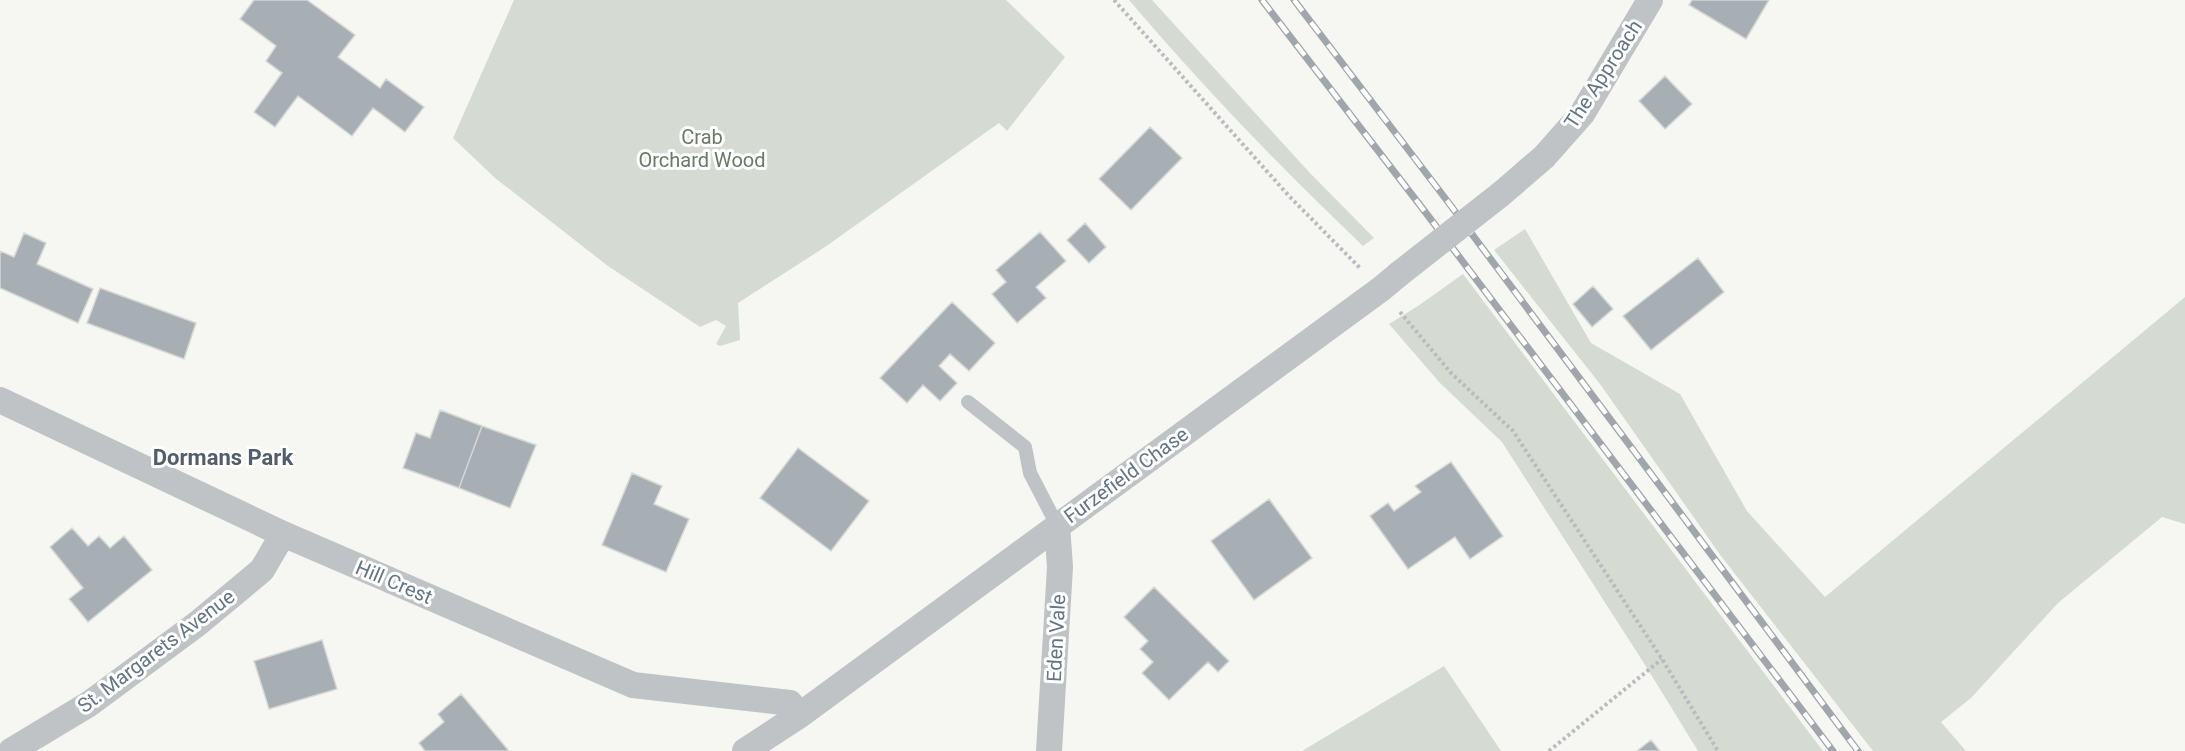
<svg xmlns="http://www.w3.org/2000/svg" width="2185" height="751" font-family="Roboto,sans-serif">
<rect width="100%" height="100%" fill="#f6f6f2"/>
<path fill="#d5dbd2" d="M514 0H1006L1065 57 1007 131 999 123 825 247 738 303 740 340 720 346 716 344 726 326 716 320 700 327 608 266 495 178 453 138Z
M1129 0H1152L1309 172 1374 238 1363 246C1281 168 1202 86 1129 0Z
M1525 229 1591 343 1680 394 1747 511 1825 597 2185 297V524L2162 517 2058 603 1971 698 1941 722 1966 751H1873L1721 556 1600 384 1494 250Z
M1463 274 1823 751H1698L1647 668 1502 442 1440 383 1389 324 1418 306Z
M1444 666 1501 751H1302Z"/>
<path fill="#a7afb5" stroke="#d7d7d5" stroke-width="1.5" d="M254 0H307L355 35 338 57 380 88 386 79 424 107 405 132 373 108 352 136 298 96 275 127 254 112 282 73 266 61 276 46 240 19Z
M1692 0H1769L1746 39 1689 5Z
M1665 76 1692 104 1665 129 1639 101Z
M1150 127 1182 158 1131 210 1099 179Z
M1085 223 1106 247 1089 263 1067 240Z
M1040 232 1066 261 1036 287 1046 298 1017 323 992 294 1006 282 996 270Z
M24 233 46 243 37 264 93 289 78 323 0 288V251L14 257Z
M1698 258 1724 292 1651 350 1623 316Z
M1593 286 1613 309 1592 327 1573 304Z
M100 288 196 323 184 359 87 323Z
M952 302 995 343 969 371 950 354 939 366 957 383 940 401 923 385 907 403 880 378Z
M440 410 482 426 459 488 403 468 416 433 430 438Z
M482 426 536 445 510 508 459 488Z
M798 448 869 501 831 551 760 498Z
M1451 462 1503 536 1470 559 1455 537 1408 569 1370 516 1388 503 1394 511 1421 492 1415 486Z
M632 473 662 486 654 504 689 519 666 572 602 545Z
M1269 499 1312 558 1254 600 1211 541Z
M72 528 88 546 99 536 110 548 124 536 152 570 88 622 69 599 83 588 50 547Z
M1154 587 1229 661 1218 672 1208 662 1169 700 1142 673 1153 662 1140 649 1148 641 1124 617Z
M322 640 337 689 269 709 254 661Z
M461 694 509 751H425L419 743 444 722 438 714Z
M1651 740 1660 751H1637Z"/>
<g fill="none" stroke-linecap="round" stroke-linejoin="round">
<path stroke="#b9bcbe" stroke-width="4" stroke-dasharray="3 3" stroke-linecap="butt" d="M1114 0 1289 196 1360 268
M1400 312 1451 373 1513 431 1662 659 1718 751
M1549 751 1662 659"/>
<path stroke="#bfc3c6" stroke-width="14" d="M968 402 1025 447 1030 473 1057 525"/>
<path stroke="#bfc3c6" stroke-width="26" d="M1501 194 1544 157 1582 114 1650 0
M0 400 283 534 633 685 790 703 800 715
M11 751 89 704 197 624 262 570 283 534
M745 751 800 715 1381 289 1399 274
M1049 751 1060 567 1057 525"/>
<defs>
<path id="rail" d="M1262 0 1426 213 1833 751
M1294 0 1445 198 1858 751"/>
</defs>
<use href="#rail" stroke="#a0a6ac" stroke-width="7"/>
<use href="#rail" stroke="#fff" stroke-width="4.5" stroke-dasharray="14" stroke-linecap="butt"/>
<path stroke="#bfc3c6" stroke-width="26" d="M1399 274 1501 194"/>
</g>
<g text-anchor="middle" stroke-width="6" stroke-linejoin="round" paint-order="stroke">
<g font-size="20" fill="#657583" stroke="#fff">
<text transform="translate(1603 74) rotate(-57)" y="7">The Approach</text>
<text transform="translate(1126 475) rotate(-36)" y="7">Furzefield Chase</text>
<text transform="translate(394 582) rotate(23)" y="7">Hill Crest</text>
<text transform="translate(1056 638) rotate(-87)" y="7">Eden Vale</text>
<text transform="translate(156 651) rotate(-37)" y="7">St. Margarets Avenue</text>
</g>
<g font-size="20" fill="#687b64" stroke="#fff">
<text x="702" y="144">Crab<tspan x="702" dy="23">Orchard Wood</tspan></text>
</g>
<g font-size="22" font-weight="bold" fill="#535e68" stroke="#fff">
<text x="223" y="465">Dormans Park</text>
</g>
</g>
</svg>
